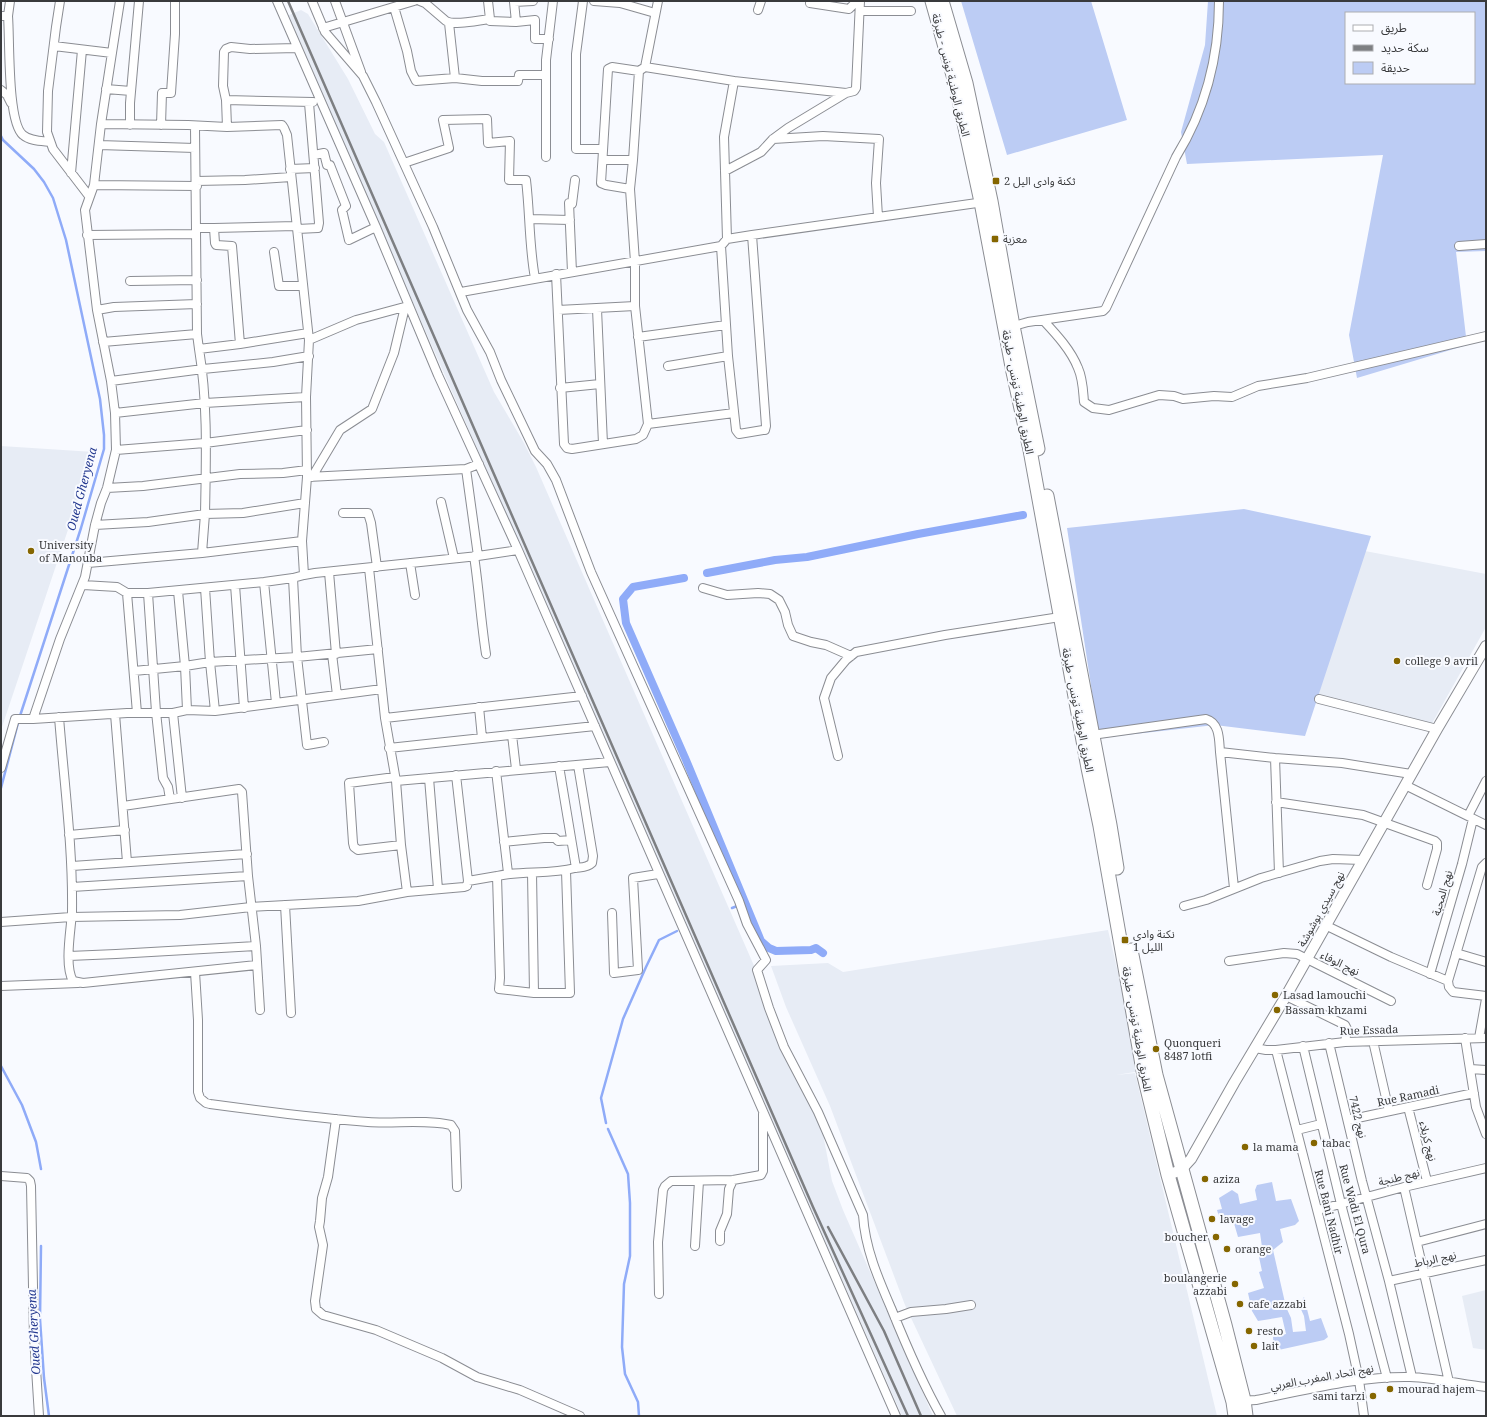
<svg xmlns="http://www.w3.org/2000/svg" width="1487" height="1417" font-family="'Noto Serif','Noto Sans Arabic',serif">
<rect width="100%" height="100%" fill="#f8faff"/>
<path fill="#e7ecf5" d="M301 10 308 14 348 79 375 134 384 142 494 392 524 443 536 467 755 968 821 1124 832 1181 843 1210 933 1416H902L287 16Z
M1 446 94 452 1 730Z
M1365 551 1486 574V627L1430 727 1317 696Z
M1108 930 1141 1071 1116 1075 1135 1073 1217 1416H957L905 1305 830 1106 786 1007 771 966 828 963 843 972Z
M1486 1290V1350L1473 1348 1462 1296Z"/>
<path fill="#bcccf4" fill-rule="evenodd" d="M961 1H1091L1127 120 1007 155Z
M1208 1H1486V251L1456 252 1467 345 1357 378 1349 335 1383 155 1187 164 1181 132 1205 45ZM1346 13H1474V83H1346Z
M1244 509 1371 536 1305 736 1215 725 1099 738 1067 528Z
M1272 1182 1276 1201 1291 1199 1299 1221 1295 1225 1280 1229 1283 1242 1273 1250 1286 1307 1291 1318 1293 1332 1306 1331 1304 1316 1299 1305 1304 1297 1310 1321 1321 1318 1328 1337 1324 1340 1274 1351 1273 1337 1286 1334 1282 1317 1258 1321 1252 1311 1248 1293 1264 1288 1259 1272 1262 1271 1259 1257 1262 1247 1260 1233 1238 1237 1233 1220 1221 1224 1217 1210 1222 1209 1219 1198 1232 1190 1238 1194 1240 1204 1257 1200 1255 1190 1257 1185Z"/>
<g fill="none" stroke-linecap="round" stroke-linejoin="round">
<path stroke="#8fabf8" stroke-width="2.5" d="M1 136 3 140 34 169 44 182 53 198 66 240 100 399 104 435V449L81 528 19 719 1 788
M732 908 745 903
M1 1066 22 1105 36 1142 41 1169
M606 1123 601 1098 623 1019 646 967 659 940 677 931
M608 1129 628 1174 630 1203V1256L624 1284 622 1347 625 1374 638 1402 639 1416
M41 1246 40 1319 44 1378 49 1416"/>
<path stroke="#8fabf8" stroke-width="8" d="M707 573 775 560 807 557 918 534 1023 515
M684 578 633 587 623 599 626 623 686 760 761 941 769 948 776 951 811 950 816 948 823 953"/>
<defs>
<path id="minor" d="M60 1 56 27 48 91 47 132 53 149 89 196
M277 1 376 227 438 375 518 550 896 1416
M312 1 325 32 363 76 376 102 433 227 467 310 490 352 501 380 535 451 547 464 556 480 591 572 739 901 747 924 766 960 757 970 769 1008 784 1047 818 1112 863 1215C865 1248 878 1278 891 1308 906 1345 921 1381 941 1416
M335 1 361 72
M420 1 425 3 446 21C455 26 479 20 490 19L488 1
M514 1V2L533 1
M583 1 576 54V149H603
M594 1 620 3 655 13
M810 3 849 9 857 1
M394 7 407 51 411 71 416 81 455 78 449 23
M758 10 761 1
M860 11H911
M1 16H8L10 1
M8 16C10 39 7 122 23 135 30 141 41 141 50 142
M490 19V21L516 22 514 2
M516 22 535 20V39H549
M323 28 414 1
M54 46 112 53
M645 67 734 81
M455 78 482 81H518L519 75H546
M106 89 131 91
M1 90 7 95 11 103
M226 100 313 102
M101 124 188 125 227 127 282 125 284 128 287 135 309 340 306 397 307 477 302 541 304 575 315 573 478 556 518 550
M130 125V103L139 1
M161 125 162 93H171L175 34V1
M195 127 197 334 199 349 240 344 308 333
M227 127 226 100 223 86 224 52 226 49 231 47 250 49 297 48
M773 139 823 136 879 139 876 183 878 217
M99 145 195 148
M314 155 324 153 327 165H330L346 206 342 210 349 240 376 227
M546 157V60L553 1
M603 160H633L639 71 645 67 658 1
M404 163 449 148 443 120 487 119 488 143 510 141 509 180H526C530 213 529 246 535 278
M290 169 315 168
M725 171 761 152 773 139 788 128 846 93
M71 173 82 50
M196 181 245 180 291 177
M94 185 197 186
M630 189 633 160
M530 219 570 220
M196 228H214L215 243 216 245 232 246 240 344
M214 228 296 226
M297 229 318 228 319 223 309 103
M87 235 196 234
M727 239 724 137 734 81 846 93 854 91 856 88 860 1
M721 246 728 356 736 430 739 434 763 430H765L766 426 752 235
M1459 246 1486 244
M274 252 279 286H303
M572 272 569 203 572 204 575 180
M556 274 564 444 567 448 572 449 636 439 643 435 648 424 635 306V262L630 189 606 185 601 183 608 69 612 67 639 71
M130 281 197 280
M461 292 721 246 727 239 752 235 984 202
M597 309 603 444
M97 310 114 307 197 304
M558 310 635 306
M1043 320C1056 334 1071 350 1078 368 1083 379 1083 391 1084 402L1093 408 1109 410 1159 395 1174 396 1183 399 1214 396 1232 397 1258 386 1307 378 1486 336
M1010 327 1028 322 1103 311 1106 308 1176 157C1205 110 1219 56 1219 1
M638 337 726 325
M309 340 356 320 408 306
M103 342 197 334
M199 349C208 403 206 459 205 514L243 513 305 503
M668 366 728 356
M111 381 203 369 273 362 309 356
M560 388 600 384
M115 413 205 403 306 397
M648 424 734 413
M116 450 205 443 307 430
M466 469 478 556
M308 477 466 469 479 464
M312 477 340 430 372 409 394 353 405 307
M107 488 143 486 240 474 283 473 307 470
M441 502 454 558
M343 513H368L371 523 377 567
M95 525 148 522 205 514 202 553
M474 556C479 589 481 622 486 654
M88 563 202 553 302 541
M410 563 415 595
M369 568 385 718 396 781 401 845 407 892
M329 572 336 654
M293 578 297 657 307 745 324 742
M264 582 276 703
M83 585 117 587 127 593H148L264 582 293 578 304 575
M235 585 244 708
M205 588 210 662 215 711
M703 588 727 595 758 593 770 594 779 600 785 612 788 625 793 636 811 642 826 645 851 656
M178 591 185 666 187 710
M127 593 137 713
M148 593 156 712 163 778 168 787 170 799
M332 654 337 695
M134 671 185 666 210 662 297 657 378 649
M1319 699 1437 729
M479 707 482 738
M173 713 182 798
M115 714 127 862
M59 717C64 782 73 847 72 912 71 930 64 965 73 981L83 983 257 965
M385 718 582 696
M33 719 127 713H173L187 710 215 711 382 689
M512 735 516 769
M1092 735 1206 719C1220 723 1219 740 1220 752L1234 888
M389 748 595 726
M1220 752 1275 758 1342 763 1411 774
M838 756 824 698 831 678 846 660 856 652 945 635 1060 617
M1275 758 1279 873
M559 766 576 868
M1 768 15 719H33L60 639 85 577 95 525 101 503 107 488 116 450 115 413 111 381 97 310 85 210 94 185 101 124 120 1
M496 771 508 873
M395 777 349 783 353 843 354 847 358 850 401 845
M429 778 438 889
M396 781 610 762
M1405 785 1486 825
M1276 802 1363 815 1435 841 1437 843V849L1427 885
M123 806 239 789 242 792 248 876 256 946 260 1010
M1468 816 1486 781
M69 835 125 830
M504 842 544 838H555L558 841 571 840
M1486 863 1482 867 1448 981 1449 987 1453 992 1486 996
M72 866 247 854
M566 871 570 993H534L499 989 500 978 497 876C522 870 549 875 575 868 581 867 587 868 592 863L593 856 578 765
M532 873 534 993
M468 881 497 876
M72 887 248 876
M285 905 291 1013
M1184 906 1206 900 1261 878 1320 861 1333 859 1362 860
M612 913 614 973 638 970 633 878 658 874
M1 922 71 917 180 915 251 907 358 901 407 892 464 887 467 886 468 881 456 775
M1325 925 1391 957 1448 981
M1456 953 1486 962
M69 956 116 954 256 946
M1229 961 1284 953 1297 954 1391 1001
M195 972 198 1020V1092L200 1098 206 1103 210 1104C262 1111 315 1118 368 1122 395 1124 424 1119 451 1125L455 1131 457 1187
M1430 974 1462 864 1473 819
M1 986 78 983
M1286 996 1345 1025 1347 1029 1345 1042
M1465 1038 1476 1107 1486 1134
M1479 1038 1486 999
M1373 1041 1389 1111
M1329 1043 1362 1181 1389 1281 1412 1377
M1303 1046 1341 1204 1387 1378
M1255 1048 1266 1050H1276L1345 1042 1486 1038
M1276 1050 1349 1334 1359 1380 1364 1416
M1470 1069 1486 1070
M1408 1107 1427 1181
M336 1119 328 1177 322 1198 320 1221 319 1227 323 1245 315 1301 316 1309 323 1315 376 1330 442 1358 477 1377 520 1390 580 1416
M1348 1120 1474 1093
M1297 1130 1321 1124
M1 1176 27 1178 30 1181 31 1186 34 1337 39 1416
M1404 1187 1449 1382
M1318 1210 1404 1187 1486 1168
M720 1241V1231L727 1214 729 1189 733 1180
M1417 1242 1486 1224
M695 1246 699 1181
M1389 1281 1486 1260
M659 1294 658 1242 663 1190 665 1186 671 1181 733 1180 761 1175 763 1171V1114
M895 1318 911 1312 946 1309 971 1305
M1240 1401 1256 1400C1307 1390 1358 1376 1410 1377 1435 1378 1461 1384 1486 1387"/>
<path id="tertiary" d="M1168 1175 1181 1170 1191 1159 1234 1083 1286 996 1437 729 1486 646"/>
<path id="primary" d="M932 1 956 86 981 202 1013 372 1030 450 1088 768 1100 826 1144 1076 1168 1175 1233 1402 1235 1416
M942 1 966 83 991 201 1013 326 1038 449
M1047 496 1110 825 1117 868
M1131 950 1156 1075 1225 1325 1244 1400 1246 1416"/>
</defs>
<use href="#minor" stroke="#8b8d93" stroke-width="10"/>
<use href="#tertiary" stroke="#8b8d93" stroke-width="12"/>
<use href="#primary" stroke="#8b8d93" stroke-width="15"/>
<use href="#minor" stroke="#fff" stroke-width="8"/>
<use href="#tertiary" stroke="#fff" stroke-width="10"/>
<use href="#primary" stroke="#fff" stroke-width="13"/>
<path stroke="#7d7f82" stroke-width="2.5" d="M288 1 813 1207 908 1416
M828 1227 884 1331 921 1416"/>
</g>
<g fill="#856600" stroke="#f8faff" stroke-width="1.5">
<rect x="992" y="177" width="8" height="8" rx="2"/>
<rect x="991" y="235" width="8" height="8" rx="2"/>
<circle cx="31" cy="551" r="4"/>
<circle cx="1397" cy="661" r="4"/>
<rect x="1121" y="936" width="8" height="8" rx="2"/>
<circle cx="1275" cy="995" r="4"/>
<circle cx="1277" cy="1010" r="4"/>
<circle cx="1156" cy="1049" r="4"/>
<circle cx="1314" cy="1143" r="4"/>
<circle cx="1245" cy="1147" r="4"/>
<circle cx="1205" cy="1179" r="4"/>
<circle cx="1212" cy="1219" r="4"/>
<circle cx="1216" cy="1237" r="4"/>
<circle cx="1227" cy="1249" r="4"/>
<circle cx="1235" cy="1284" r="4"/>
<circle cx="1240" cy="1304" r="4"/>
<circle cx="1249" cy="1331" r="4"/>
<circle cx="1254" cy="1346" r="4"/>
<circle cx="1390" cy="1389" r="4"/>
<circle cx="1373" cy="1396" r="4"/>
</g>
<g text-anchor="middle" stroke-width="4" stroke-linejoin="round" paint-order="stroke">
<g font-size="11" fill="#393a3c" stroke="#f8faff">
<text transform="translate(951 75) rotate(76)" y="4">الطريق الوطنية تونس - طبرقة</text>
<text transform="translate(1018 392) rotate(79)" y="4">الطريق الوطنية تونس - طبرقة</text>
<text transform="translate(1078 710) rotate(79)" y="4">الطريق الوطنية تونس - طبرقة</text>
<text transform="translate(1442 893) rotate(-74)" y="4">نهج المحبة</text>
<text transform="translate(1321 909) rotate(-61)" y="4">نهج سيدي بوشوشة</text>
<text transform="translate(1340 963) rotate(26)" y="4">نهج الوفاء</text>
<text transform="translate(1137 1029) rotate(80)" y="4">الطريق الوطنية تونس - طبرقة</text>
<text transform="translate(1369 1030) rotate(-2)" y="4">Rue Essada</text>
<text transform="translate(1408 1096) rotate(-12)" y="4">Rue Ramadi</text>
<text transform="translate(1358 1117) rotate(76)" y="4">نهج 7422</text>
<text transform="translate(1428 1141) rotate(76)" y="4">نهج كربلاء</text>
<text transform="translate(1399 1177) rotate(-14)" y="4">نهج طنجة</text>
<text transform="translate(1355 1209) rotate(75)" y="4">Rue Wadi El Qura</text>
<text transform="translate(1329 1212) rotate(76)" y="4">Rue Bani Nadhir</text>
<text transform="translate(1435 1259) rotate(-12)" y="4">نهج الرباط</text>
<text transform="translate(1322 1377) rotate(-10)" y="4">نهج اتحاد المغرب العربي</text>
</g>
<g font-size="11" fill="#393a3c" stroke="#f8faff" text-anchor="start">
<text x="1004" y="185">ثكنة وادى اليل 2</text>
<text x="1003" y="243">معزية</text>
<text x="39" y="549">University<tspan x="39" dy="13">of Manouba</tspan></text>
<text x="1405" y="665">college 9 avril</text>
<text x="1133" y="938">نكنة وادى<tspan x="1133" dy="13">الليل 1</tspan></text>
<text x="1283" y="999">Lasad lamouchi</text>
<text x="1285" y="1014">Bassam khzami</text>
<text x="1164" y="1047">Quonqueri<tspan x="1164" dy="13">8487 lotfi</tspan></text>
<text x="1322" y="1147">tabac</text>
<text x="1253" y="1151">la mama</text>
<text x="1213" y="1183">aziza</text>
<text x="1220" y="1223">lavage</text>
<text x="1208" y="1241" text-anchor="end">boucher</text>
<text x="1235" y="1253">orange</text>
<text x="1227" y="1282" text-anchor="end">boulangerie<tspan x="1227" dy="13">azzabi</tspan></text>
<text x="1248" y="1308">cafe azzabi</text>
<text x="1257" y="1335">resto</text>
<text x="1262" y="1350">lait</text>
<text x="1398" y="1393">mourad hajem</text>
<text x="1365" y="1400" text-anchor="end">sami tarzi</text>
</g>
<g font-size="12" font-style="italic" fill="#23388f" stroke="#f8faff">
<text transform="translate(82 489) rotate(-75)" y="4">Oued Gheryena</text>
<text transform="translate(34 1332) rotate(-93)" y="4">Oued Gheryena</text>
</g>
</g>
<rect width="1487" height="1417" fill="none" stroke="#393a3c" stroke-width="4"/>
<rect x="1345" y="12" width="130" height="72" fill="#f8faff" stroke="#acadb1"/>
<rect x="1353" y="25" width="20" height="6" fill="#ffffff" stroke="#acadb1"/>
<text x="1381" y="32" font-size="12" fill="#393a3c">طريق</text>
<rect x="1353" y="45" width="20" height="6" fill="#7d7f82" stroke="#acadb1"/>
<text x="1381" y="52" font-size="12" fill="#393a3c">سكة حديد</text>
<rect x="1353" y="62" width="20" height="12" fill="#bcccf4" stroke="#acadb1"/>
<text x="1381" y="72" font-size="12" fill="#393a3c">حديقة</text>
</svg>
